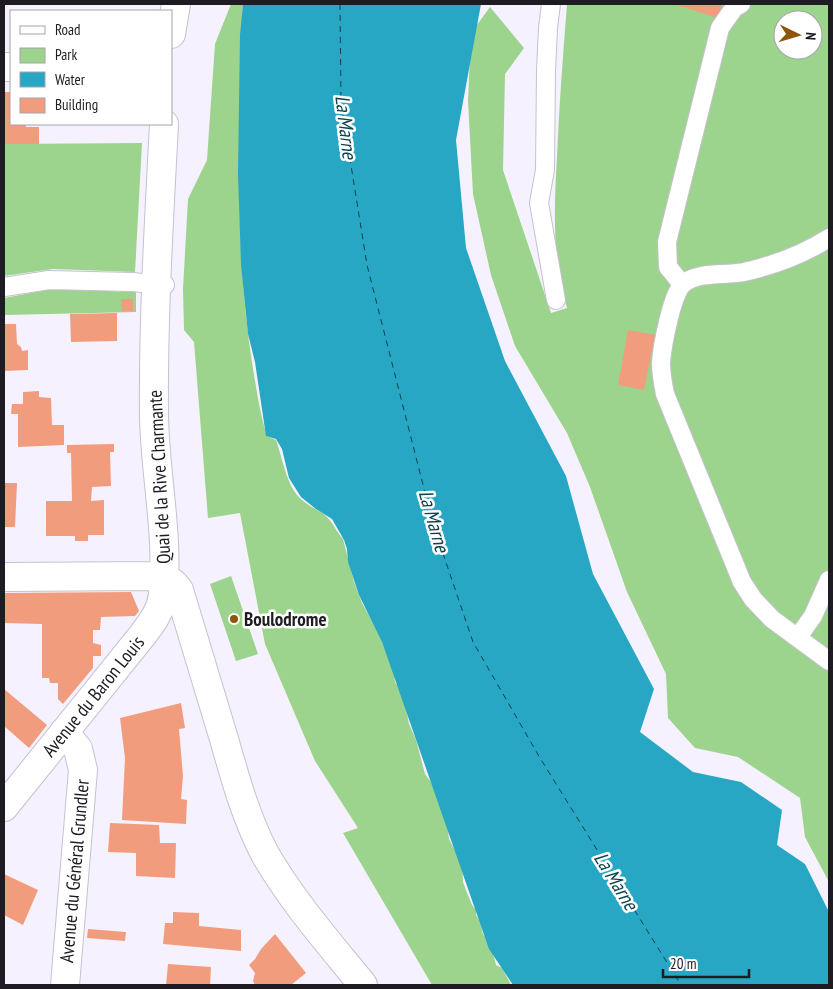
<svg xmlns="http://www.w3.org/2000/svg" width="833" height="989" font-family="'PT Sans Narrow',sans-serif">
<rect width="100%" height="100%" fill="#f6f1ff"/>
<path fill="#9cd38d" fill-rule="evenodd" d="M231 4H243C240 44 241 85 240 126 238 207 240 288 253 369 257 392 260 414 267 436L276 440C283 459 286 486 302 500 310 507 321 511 327 517 334 524 337 533 343 539L354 582 362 603 379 634 394 674 395 682 403 695 409 724 416 740 425 774 431 782 446 813 449 839 462 864 463 882 466 890 472 905 476 910V915L480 922 483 934 491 946 496 965 502 968 511 985H432L343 833 358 828 315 761 265 644 240 513 208 518 194 342 184 330 183 289 188 199 207 160 215 44Z
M567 4H829V882L805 837 800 798 738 757 695 748 668 718 666 674 627 592 590 487 567 433 515 346 491 275 473 194 468 101 471 33 490 7 524 48 505 74 503 170 551 313 567 308C552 260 554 207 557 157 559 106 563 55 567 4ZM783 20H813V50H783Z
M142 143 135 272 53 269 4 276V144Z
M52 289 136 292V312L4 315V298Z
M231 576 258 654 236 661 210 584Z"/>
<path fill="#27a7c3" d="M243 4H481L456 140 466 248 505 361 566 476 593 574 654 689 640 732 693 772 741 782 782 810 777 845 805 864 829 912V985H513L489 949 382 642 359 595 348 562 347 549 344 540 332 519 316 509 301 497 289 478 282 449 276 439 266 436 255 362 248 334 241 265 238 174 240 35Z"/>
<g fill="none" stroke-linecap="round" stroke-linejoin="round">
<path stroke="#0d434f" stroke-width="1" stroke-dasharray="6 5" stroke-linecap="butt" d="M340 4 341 103 367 265 433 524 473 642 540 758 681 985"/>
</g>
<path fill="#f29c7e" d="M674 4H722L718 18Z
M4 92H11V124H26V127H39V144H4Z
M121 299H133V311H122Z
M117 313V341L71 342 70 314Z
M4 324H16L17 344 21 347 22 351 28 350V370L4 371Z
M628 330 655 335 644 390 618 385Z
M39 391V397L51 398 52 425H64V445L18 447V414H11L12 404H23V392Z
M114 444V452H110L111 486 92 487 91 501 104 500V535H88V541H75V536H46V501H72L71 453H67V445Z
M4 483H17L15 527H4Z
M131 592 139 611 135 616 101 617 100 630H93V643L101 645V656H93V668L63 704 58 699V683H50L49 678H42V624L4 623V593Z
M4 689 47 725 29 748 4 726Z
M181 703 185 728 179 729 183 776 181 799 187 800 186 824 122 820 125 758 120 718Z
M110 823 159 825 160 843H176L175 878 136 876V853L108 852Z
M4 874 38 890 23 925 4 915Z
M173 912 199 913V926L241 930V951L163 944 165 923H173Z
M88 929 126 932 125 941 87 938Z
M275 934 306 973 291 985H255L253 981 255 973 249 965 255 959 261 949Z
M168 964 211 967 210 985H166Z"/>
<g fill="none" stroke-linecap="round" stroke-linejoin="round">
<defs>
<path id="service" d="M551 4 548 28 546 71 545 170 539 203 556 300
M829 238C802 255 775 265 744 272 724 276 701 271 684 283 672 291 662 348 661 363 661 373 663 384 665 394L742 582 753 599 772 619 829 661
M682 284 668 267 667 242 720 28 734 8 741 4
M4 287 49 280 132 282 165 285
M798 637 813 616 829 580"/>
<path id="minor" d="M171 34 176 4
M4 67H11
M4 577 152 576C165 577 171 579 179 590 194 640 209 690 224 739 235 778 246 818 265 854 292 901 329 943 363 985
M64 732 78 749 83 770 65 985
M4 807 141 637C151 624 161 612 163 594 169 535 155 475 154 416 153 319 159 221 164 124"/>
</defs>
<use href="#service" stroke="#c6c0d0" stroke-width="20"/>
<use href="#minor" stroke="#c6c0d0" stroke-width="30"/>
<use href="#service" stroke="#fff" stroke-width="18"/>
<use href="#minor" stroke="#fff" stroke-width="28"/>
</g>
<circle fill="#8e550f" stroke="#fff" stroke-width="2" cx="234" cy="619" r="5"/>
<g text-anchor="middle" stroke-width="5" stroke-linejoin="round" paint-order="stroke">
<g font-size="19" fill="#1e1c22" stroke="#fff">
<text transform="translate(159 477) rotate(-93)" y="7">Quai de la Rive Charmante</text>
<text transform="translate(93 696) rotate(-51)" y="7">Avenue du Baron Louis</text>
<text transform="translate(74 871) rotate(-85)" y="7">Avenue du Général Grundler</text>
</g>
<g font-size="19" font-weight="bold" fill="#1e1c22" stroke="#fff" text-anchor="start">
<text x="244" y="626">Boulodrome</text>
</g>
<g font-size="20" font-style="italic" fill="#0d434f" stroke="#fff">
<text transform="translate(346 127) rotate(83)" y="7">La Marne</text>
<text transform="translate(434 521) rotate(74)" y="7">La Marne</text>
<text transform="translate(616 881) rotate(58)" y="7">La Marne</text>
</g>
</g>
<rect width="833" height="989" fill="none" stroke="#1e1c22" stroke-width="10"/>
<rect x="10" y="10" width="162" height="115" fill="#ffffff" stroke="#a5a4a7"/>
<rect x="20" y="26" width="25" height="8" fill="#ffffff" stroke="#a5a4a7"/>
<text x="55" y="35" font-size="15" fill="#1e1c22">Road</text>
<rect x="20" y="48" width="25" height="15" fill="#9cd38d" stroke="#a5a4a7"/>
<text x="55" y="60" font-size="15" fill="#1e1c22">Park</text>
<rect x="20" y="72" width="25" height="15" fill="#27a7c3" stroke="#a5a4a7"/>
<text x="55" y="85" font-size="15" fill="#1e1c22">Water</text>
<rect x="20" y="98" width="25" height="15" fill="#f29c7e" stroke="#a5a4a7"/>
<text x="55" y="110" font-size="15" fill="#1e1c22">Building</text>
<g transform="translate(798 35) rotate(95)"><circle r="24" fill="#ffffff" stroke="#a5a4a7"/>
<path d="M0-4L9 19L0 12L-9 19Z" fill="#8e550f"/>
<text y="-8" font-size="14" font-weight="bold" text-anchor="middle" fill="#1e1c22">N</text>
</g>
<path d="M663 969v8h86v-8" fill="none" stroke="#1e1c22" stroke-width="2.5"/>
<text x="670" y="969" font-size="15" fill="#1e1c22" stroke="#ffffff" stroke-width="4" paint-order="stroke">20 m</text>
</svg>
